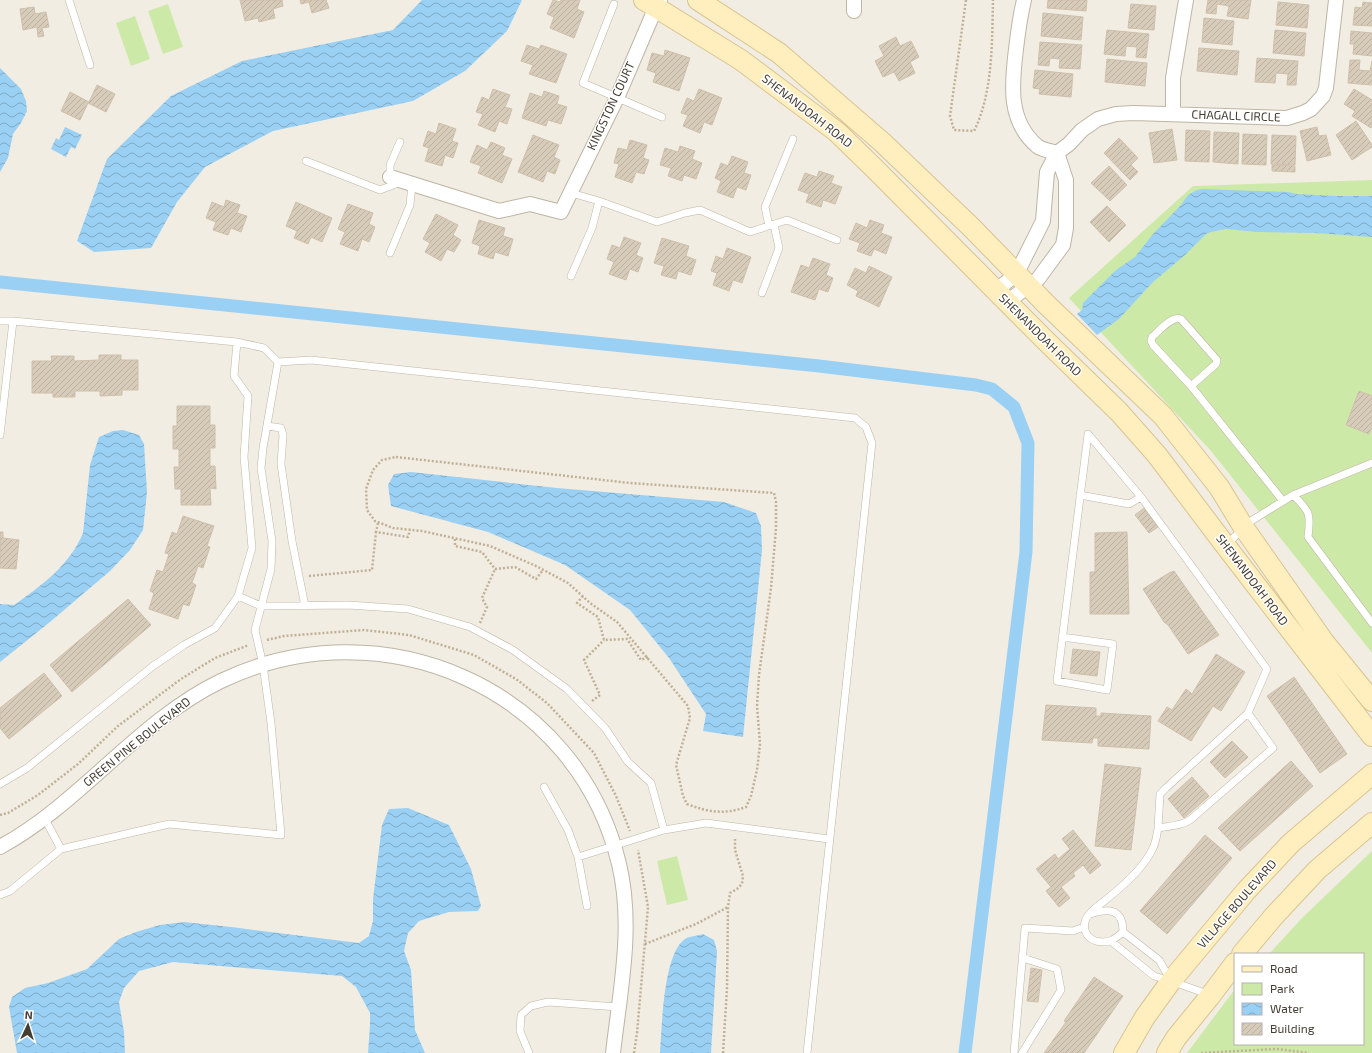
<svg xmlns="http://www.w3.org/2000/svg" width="1372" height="1053" font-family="'Exo 2',sans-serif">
<defs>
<pattern id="water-waves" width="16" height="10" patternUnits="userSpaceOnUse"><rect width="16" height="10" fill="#9ad0f3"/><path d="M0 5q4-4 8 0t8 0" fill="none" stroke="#7faac5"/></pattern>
<pattern id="building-hatch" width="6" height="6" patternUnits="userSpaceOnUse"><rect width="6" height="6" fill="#d7cbba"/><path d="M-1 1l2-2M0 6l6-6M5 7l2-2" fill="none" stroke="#baafa0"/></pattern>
</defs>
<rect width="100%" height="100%" fill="#f2ede2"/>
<path fill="#cde9a8" d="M168 4 183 47 163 54 148 11Z
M135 16 150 59 131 66 116 23Z
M1372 180V653L1211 451 1069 298 1193 186Z
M1372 851V1053H1187L1235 989V1044H1363V954H1269L1302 918Z
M677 856 688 900 667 905 657 861Z"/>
<path fill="url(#water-waves)" d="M422 0H522L507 31 465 71 413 101 273 131 205 167 177 202 151 248 94 252 77 241 107 159 171 96 242 61 393 30Z
M0 68 21 89 26 101 27 111 21 123 13 134 8 158 0 172Z
M65 127 82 135 75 149 71 147 66 157 51 149 56 138 59 140Z
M1203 189 1288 192 1297 194 1337 196H1372V237L1315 233 1257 232 1226 229 1211 232 1206 234 1185 255 1152 283 1119 319 1097 335 1077 314 1082 310 1083 303 1116 270 1135 257 1153 234 1180 206 1188 195 1197 190Z
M123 430 139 435 144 444 147 492 143 530 130 550 110 571 50 622 0 662V604L14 605C41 586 70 565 83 533L90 465 99 437 113 431Z
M411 472 557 488 724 502 756 513 761 526 762 550 743 737 703 731 706 714 669 658 630 610 565 565 488 532 391 506 388 485 394 474Z
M408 808 449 825 471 869 481 906 478 911 449 912 419 921 408 933 404 951 411 970 415 1030 425 1053H368L370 1025V1013L356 987 342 976 173 962 139 971 124 988 119 1002 124 1032 125 1053H17L9 1007 12 997 25 988 48 983 87 969 119 939 136 932 160 925 184 922 231 927 359 943 369 936 373 921V899L382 825 389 809Z
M703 934 714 940 717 951 711 1053H660C662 1027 663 954 685 939 689 936 697 936 703 934Z"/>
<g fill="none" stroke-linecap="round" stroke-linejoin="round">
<path stroke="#9ad0f3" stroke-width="13" d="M0 282 819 366 976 385 992 389 1014 407 1028 443 1026 552 965 1053"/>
</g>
<path fill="url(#building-hatch)" stroke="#cfc0aa" d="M240 0H282L283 6 273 9 275 18 259 22 258 18 245 21Z
M300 0H326L329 8 312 13 309 2 301 4Z
M553 0 560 2 561 0H580L577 9 584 12 574 38 550 28 554 17 547 14Z
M1048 0H1087L1086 11 1047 8Z
M1208 0H1251L1248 19 1227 16 1229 6 1217 4 1216 14 1206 13Z
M1278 2 1309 5 1307 28 1276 25Z
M1363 2 1372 3V26L1353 25 1355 7 1362 8Z
M1131 4 1156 6 1154 30 1128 28Z
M34 7 35 14 46 12 49 27 42 28 44 36 38 37 37 27 23 30 20 9Z
M1043 13 1083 17 1081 40 1041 36Z
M1204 18 1234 21 1232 45 1202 42Z
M1107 30 1149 34 1146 58 1136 57 1137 47 1126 46 1125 56 1104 54Z
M1275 30 1306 33 1304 56 1273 53Z
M1351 31 1372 33V56L1353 54 1354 44H1350Z
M896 37 900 46 911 41 919 57 910 62 915 73 899 81 894 72 883 77 875 61 884 56 879 46Z
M1040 42 1082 45 1080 69 1059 68 1060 59 1050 58 1049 66 1038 65Z
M527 45 539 49 541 45 567 54 556 83 529 74 533 65 521 61Z
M1199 48 1239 51 1237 75 1197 71Z
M665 50 690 58 679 91 653 82 656 73 647 70 652 53 664 56Z
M1257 58 1298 61 1296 85H1287L1288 74 1276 73 1275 83 1255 82Z
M1107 59 1147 63 1145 86 1105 82Z
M1350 60H1360L1359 70 1370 71 1372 61V85L1348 83Z
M1035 70 1073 74 1071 97 1039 94 1040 89 1033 88Z
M97 85 115 94 106 112 88 103 80 120 61 111 70 92 89 102Z
M493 89 510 95 505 107 512 109 507 124 499 121 495 132 478 125 483 114 476 112 482 97 489 100Z
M699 89 722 98 712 125 704 122 700 133 683 126 688 115 681 113 687 98 694 101Z
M1354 89 1372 100V126L1371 128 1352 116 1355 111 1344 104Z
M544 91 559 96 557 104 567 107 561 124 548 120 546 126 522 118 530 93 542 97Z
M1356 121 1372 145V147L1352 160 1336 135Z
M439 123 456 129 452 141 458 143 453 158 445 155 442 166 425 161 429 148 423 146 428 131 436 134Z
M1317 127 1319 136 1326 135 1331 155 1307 161 1300 131Z
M1172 129 1177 160 1154 163 1149 133Z
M1186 130 1210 131 1209 162 1185 161Z
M1214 132 1239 133 1238 164 1213 162Z
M1243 134 1267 135 1266 165 1242 164Z
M533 135 559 145 554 157 560 160 555 174 547 171 543 182 518 172Z
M1272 135 1296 136 1295 165 1271 164Z
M1119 138 1138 158 1131 165 1138 172 1130 180 1104 153Z
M630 140 647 145 643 158 649 160 644 174 636 172 632 183 615 177 619 164 614 163 618 148 627 150Z
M491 142 505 148 502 155 512 159 502 183 478 173 481 166 470 162 477 145 487 150Z
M680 146 695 151 692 159 702 163 696 179 684 175 682 181 668 176 671 168 660 165 665 148 678 152Z
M732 156 748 162 744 173 751 175 746 190 737 187 733 198 717 192 721 181 715 178 721 163 728 166Z
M1272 165 1295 166V172L1272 171Z
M1109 166 1127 185 1110 201 1091 183Z
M819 171 834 176 831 183 842 187 835 204 823 200 821 207 806 202 809 194 798 190 805 173 817 177Z
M226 200 240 205 237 213 247 216 241 232 231 228 228 235 213 230 216 222 206 218 212 202 224 207Z
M296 202 332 218 322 242 311 237 308 244 294 238 297 231 286 226Z
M348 204 373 213 369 224 375 227 369 242 362 239 358 251 340 244 345 232 338 229Z
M1107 206 1126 225 1109 242 1090 222Z
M436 214 458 225 453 235 461 240 454 252 447 249 441 261 425 252 430 243 423 239Z
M479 220 505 228 503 236 513 239 508 256 495 252 493 259 478 254 480 246 472 243Z
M870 220 884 225 881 233 892 237 886 254 874 249 871 256 857 251 860 243 849 239 856 223 867 228Z
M624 237 641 243 636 255 643 258 638 272 630 269 626 280 609 274 614 262 607 259 612 245 620 248Z
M662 238 689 246 686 256 696 260 691 275 678 271 676 279 661 275 664 266 654 263Z
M727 248 751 257 742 283 733 280 729 291 713 285 717 273 711 271 716 256 723 259Z
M813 258 830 264 826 275 833 278 828 292 819 289 815 300 791 292 801 265 809 268Z
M869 266 892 277 879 307 856 296 858 291 847 285 855 268 866 273Z
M99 355H121V360H138V390H122V395L100 396V391H75V397H53V393H32V361H52L51 356H74V361L99 360Z
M1359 391 1372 396V427L1369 434 1346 425Z
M177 406H210V425H215V448H210V466H215L216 489 210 488 211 505H181V489H175L174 467H179V449H173V426H177Z
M1144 508 1158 527 1149 533 1135 515Z
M183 516 214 526 207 546 210 547 203 568 198 566 192 583 196 585 189 606 183 604 178 619 149 609 154 593 150 591 157 570 163 572 169 554 165 553 172 532 177 534Z
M0 532H3V538L19 540 16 569 0 568Z
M1127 532 1129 614H1090V572H1095V533Z
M1174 571 1219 635 1188 654 1168 625 1164 622 1143 589 1169 573Z
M128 599 151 625 72 692 50 665Z
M1073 649 1100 652 1097 676 1070 673Z
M1216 654 1245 672 1221 711 1213 706 1191 741 1158 721 1167 707 1172 710 1186 689 1192 694Z
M44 673 62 696 9 739 0 728V708Z
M1294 677 1347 754 1320 773 1267 696Z
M1046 705 1096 708V716H1101V713L1151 716 1149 749 1098 746V738H1093L1092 743 1042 740Z
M1232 741 1248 757 1225 778 1210 762Z
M1291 761 1313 786 1240 851 1218 828Z
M1105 764 1141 768 1131 850 1095 846Z
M1192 777 1209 796 1184 818 1168 799Z
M1073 830 1101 865 1090 874 1083 865 1073 873 1075 876 1061 887 1070 898 1059 907 1046 891 1051 887 1036 869 1055 854 1058 859 1070 849 1062 839Z
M1205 835 1232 858 1167 934 1140 911Z
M1031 968 1042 970 1038 1002 1027 1001Z
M1094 977 1123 996 1084 1053H1044L1066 1022 1064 1021Z"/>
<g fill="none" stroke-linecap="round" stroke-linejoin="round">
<defs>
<path id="lane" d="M69 0 90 65
M614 4 583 83 662 117
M306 161 380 190 401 182
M390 177V165L400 142
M571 193 599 201 592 228 571 276
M599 201 657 222 685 213 700 210 750 232 787 220 837 240
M769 226 765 207 793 139
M390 253 410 205 412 184
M762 293 779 248 774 225
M0 321H13L237 342 264 348 278 362
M1191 386 1153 345 1151 341 1152 337C1159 331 1171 316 1181 319L1217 360 1216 364 1191 386 1283 501
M267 426 281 428 283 435 281 464 292 541 305 606
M0 435 13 321
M1080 495 1129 504 1141 497
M1293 495C1310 511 1311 514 1308 537L1372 623
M1227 544 1251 521 1293 495 1372 463
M238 596 261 606 348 605 408 609 470 627 513 650 567 689 605 728 628 762 651 783 664 830
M1062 637 1113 644 1107 690 1057 681 1088 434 1141 497 1267 669 1248 713 1273 748 1190 820C1181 826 1170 826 1158 828 1157 834 1156 842 1153 848 1145 866 1123 886 1108 898 1101 904 1090 910 1086 919 1082 928 1086 938 1096 941 1108 944 1114 940 1123 932 1123 908 1108 908 1090 914
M0 784 27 768 153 666 184 645 215 628 238 596 252 548 244 457 248 396 234 376 237 342
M544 787 568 830 578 857 587 906
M45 819 61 849
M1158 828 1160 794 1166 788 1248 713
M578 857 664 830 706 823 829 839
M0 895 10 891 61 849 169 824 281 835 271 723 263 665 255 630 271 569 272 541 261 468 263 448 278 362 311 360 855 418 866 427 872 443 807 1053
M1123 932 1159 960 1170 979
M1112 942 1154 976 1171 981 1210 995
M529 1053 520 1031 521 1015 531 1006 548 1002 618 1007
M1014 1053 1025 928 1073 931 1084 927
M1022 1053 1061 990 1057 969 1023 958"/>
<path id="street" d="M854 0V11
M1024 0C1020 16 1018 32 1016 49 1012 83 1007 120 1037 146 1042 150 1051 151 1057 153
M1173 114V78L1186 0
M390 177 499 211 530 204 561 212 617 98 656 7 660 0
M996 291 1017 273 1043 221 1047 172 1057 153 1069 144 1082 130 1098 119 1116 114 1134 113 1287 118 1303 113 1311 109 1323 96 1326 88 1336 0
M1007 302 1038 279 1063 245 1066 228V180L1057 153
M0 847C81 803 138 721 221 681 382 604 577 688 619 864 634 926 620 991 613 1053"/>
<path id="secondary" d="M644 0 741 60 837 132 875 169 1045 340 1119 412 1157 455 1225 545 1372 736
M698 0 779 53 882 142 971 227 1046 304 1163 416 1219 487 1244 528 1324 642 1372 701
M1242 954 1274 916 1317 870 1372 823
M1124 1053 1145 1017 1171 981 1246 891 1291 843 1372 774
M1167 1053 1176 1038 1211 995 1235 963"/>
</defs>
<use href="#lane" stroke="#beb5a5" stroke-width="8"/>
<use href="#street" stroke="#beb5a5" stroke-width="16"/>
<use href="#secondary" stroke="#d8c491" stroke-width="22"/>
<path stroke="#c0b095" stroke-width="2.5" stroke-dasharray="2 2" stroke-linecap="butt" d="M966 0 950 116 954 130 974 131C993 93 992 42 993 0
M396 457 630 483 774 493 776 502V528L771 588 759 675 757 706 760 744 757 770 751 796 746 807C724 815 708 812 687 804L683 796 676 765 690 718 688 706 617 622 590 603 568 583 536 566 490 546 422 531 393 528 375 521 367 510 366 489 373 470 382 460Z
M378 523 376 532 408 537 410 530
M455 539V546L482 552 495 569 515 567 536 579 543 570
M309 576 372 570 376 532
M583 596 577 603 598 617 604 640 627 639 641 660 648 657
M480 623 487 607 482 598 495 569
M267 640 284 636 364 630 409 635 474 655 516 679 547 703 594 753 616 796 630 831
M592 701 600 695 584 660 604 640
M0 815 8 813 38 795 78 764 118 726 181 679 215 658 249 645
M645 944 696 924 728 907
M634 1053 637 1033 648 907 638 850
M723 1053 727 988 728 907 730 893 737 889 742 884 743 876 735 850V839
M1201 1053 1276 1049 1309 1053"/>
<use href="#lane" stroke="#fff" stroke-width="7"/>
<use href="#street" stroke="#fff" stroke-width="14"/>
<use href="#secondary" stroke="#ffefbf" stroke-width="20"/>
</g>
<g text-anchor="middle" stroke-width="3" stroke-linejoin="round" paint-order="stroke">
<g font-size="12" fill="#443d33" stroke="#fff">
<text transform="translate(611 106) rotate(-65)" y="4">KINGSTON COURT</text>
<text transform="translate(807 111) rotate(38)" y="4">SHENANDOAH ROAD</text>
<text transform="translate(1236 116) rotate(2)" y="4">CHAGALL CIRCLE</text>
<text transform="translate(1040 335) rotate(45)" y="4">SHENANDOAH ROAD</text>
<text transform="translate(1252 580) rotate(53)" y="4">SHENANDOAH ROAD</text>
<text transform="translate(137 742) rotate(-39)" y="4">GREEN PINE BOULEVARD</text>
<text transform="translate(1237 904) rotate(-49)" y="4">VILLAGE BOULEVARD</text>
</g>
</g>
<rect x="1234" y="953" width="130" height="92" fill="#ffffff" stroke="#b4b1ad"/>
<rect x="1242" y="966" width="20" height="6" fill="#ffefbf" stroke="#b4b1ad"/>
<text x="1270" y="973" font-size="12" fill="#443d33">Road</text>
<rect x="1242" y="983" width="20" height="12" fill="#cde9a8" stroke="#b4b1ad"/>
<text x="1270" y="993" font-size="12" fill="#443d33">Park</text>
<rect x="1242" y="1003" width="20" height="12" fill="url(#water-waves)" stroke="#b4b1ad"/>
<text x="1270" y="1013" font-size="12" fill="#443d33">Water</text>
<rect x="1242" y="1023" width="20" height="12" fill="url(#building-hatch)" stroke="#b4b1ad"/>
<text x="1270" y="1033" font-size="12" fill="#443d33">Building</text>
<g transform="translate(28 1025) rotate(4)" stroke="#ffffff" stroke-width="3" paint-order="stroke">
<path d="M0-3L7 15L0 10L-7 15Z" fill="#443d33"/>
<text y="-6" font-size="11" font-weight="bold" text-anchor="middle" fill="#443d33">N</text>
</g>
</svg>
